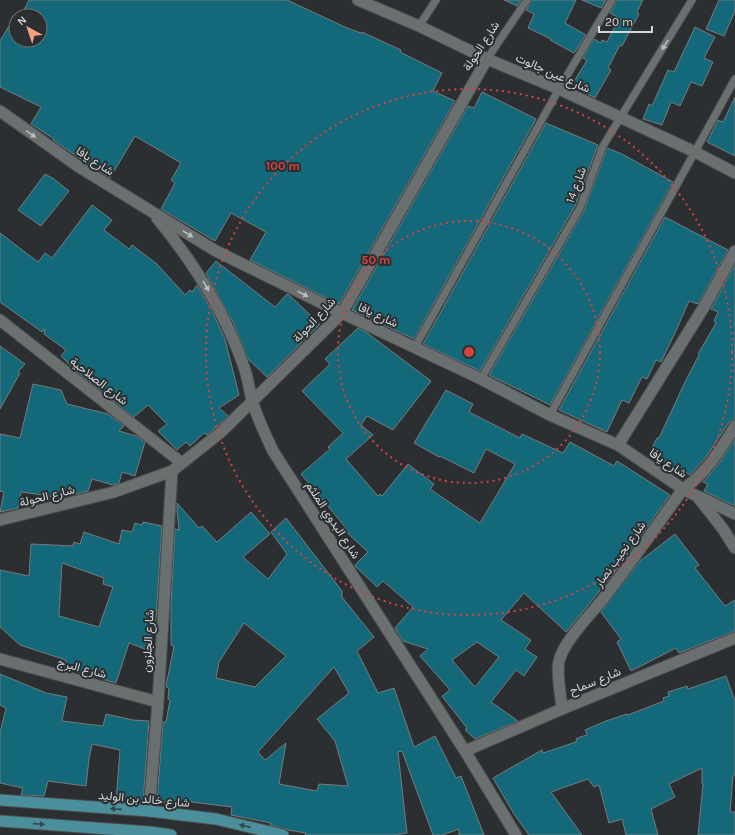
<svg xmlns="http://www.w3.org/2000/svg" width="735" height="835" font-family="Karla,Vazirmatn,sans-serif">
<rect width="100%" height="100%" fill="#2b2f31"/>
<path fill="#13697a" stroke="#767b7c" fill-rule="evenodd" d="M29 0H287L347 28 361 33 362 32 401 50 400 52 442 73 433 91 455 101 339 304 250 260 266 232 231 213 215 241 161 209 175 183 171 180 181 163 135 136 110 178 78 157 53 140 54 139 31 124 41 107 0 87V41L9 26 14 28 16 24V40H40V16H21Z
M504 0H521L517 6Z
M532 0H576L565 23 586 35 574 53 550 40 551 39 528 28 534 14 526 10Z
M582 0H606L601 8Z
M617 0H643L637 12 639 14 622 46 620 45 608 68 611 70 595 98 572 85 587 60 583 58 594 39 601 43 602 40 607 42 619 18 610 13Z
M719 0H735V11L724 36 706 29Z
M695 27 715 37 704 58 713 62 702 86 691 82 680 106 671 102 662 125 643 119 649 104 652 106 668 70 674 72Z
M482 92 536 119 414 339 352 310 468 106 474 108Z
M735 97V156L707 142 718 120 723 122Z
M546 123 598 145 575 206 480 371 423 344Z
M607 148 622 154 673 182 550 405 489 375 584 211Z
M45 174 54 179 69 191 41 226 18 210Z
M92 205 112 220 104 230 129 249 132 245 157 264 185 295 190 290 192 292 197 285 212 311 225 339 239 395 219 408 228 416 215 428 207 435 204 433 190 446 186 442 177 450 158 431 167 424 148 405 134 417 76 371 61 356 66 350 44 334 45 329H44L42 332 0 302V233L38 262 45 253 52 258Z
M665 217 728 250 698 304 689 301 675 333 661 362 656 360 647 379 642 377 629 403 622 400 607 432 559 410Z
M216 261 275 307 287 294 289 295 320 324 267 377 248 359 234 324 206 273Z
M735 265V419L729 422 707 456 690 475 649 454 657 438H659L685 382 699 355 698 354 716 323 714 321 718 312 711 309Z
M358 328 366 332 431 381 393 430 367 416 361 425 373 435 346 459 378 496 380 494 382 496 408 464 434 484 430 489 480 523 515 464 486 449 474 473 440 456 439 457 414 443 446 390 473 404 469 412 520 438 522 434 563 453 570 442 614 466 617 461 670 495 608 581 566 632 524 593 501 620 531 640 525 649 537 657 524 676 516 670 491 702 518 721 475 739 465 730 467 728 442 696 450 690 420 656 428 649 403 641 395 628 413 607 383 581 377 587 355 566V565L368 552 344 530 346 528 301 474 330 449 328 447 343 433 302 391 330 364 325 359ZM477 642 499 657 475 687 452 660Z
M0 346 25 364 18 372 20 373 0 409Z
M33 384 61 390 67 404 108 414 124 426 119 431 136 436 145 442 135 476 122 472 119 483 113 485 92 479 88 491 53 500 50 496 21 492 18 508 0 512 4 492 0 491V434L20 438Z
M735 439V506L704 491 708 484 703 482 718 465Z
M177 503 199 528 202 526 217 542 251 512 270 534 243 557 268 579 287 554 271 532 286 518 342 591V597L374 637 357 651 378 693 394 688 414 747 435 736 456 778 461 776 484 835H459V829L442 835H433L402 751 398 752 407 833 394 835H305L306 833 288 830 270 825 271 823 231 815 232 807 184 801V805L157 802 163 722H166L170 700 168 699 169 688 166 687V686L174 646 171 645V603L175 529 179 530 177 511ZM244 623 286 656 255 687 216 678 219 662ZM334 667 349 693 317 719 335 741 348 786 319 784 317 791 279 784 286 743 265 760 258 752Z
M143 522 162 526 156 618 145 649 129 643 116 683 64 668 66 660 20 645 0 627V570L29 576 31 544 73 546 74 542 80 544 84 532 119 544 122 530 132 532 135 523 142 525ZM62 563 104 578 103 584 113 587 99 627 59 616Z
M675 534 699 565 695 568 725 606 735 600V631L679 653 676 648 631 671 617 642 621 639 601 612 640 561Z
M0 674 46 693 67 697 62 721 103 726 106 714 133 720 149 721 143 804 116 802 120 750 92 744 89 759 86 786 48 781 44 796 21 795 23 788 0 783V733L6 708 0 705Z
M726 676 735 701V775L733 776 730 812H735V835H698L703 784H702V768L669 784 675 797 651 809 658 835H626L622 819 609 823 599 785 594 787 588 779 551 792 582 835H529L514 814 493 778 542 750 543 753 576 742 577 738 587 735 585 730 606 721 627 714 628 715 664 701 663 698 669 696 668 692 687 686 688 689Z"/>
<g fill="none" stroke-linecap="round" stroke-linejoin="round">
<defs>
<path id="service" d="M419 26 436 0
M487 59 527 0
M415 347 559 89 612 0
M481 379 580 208 603 146 692 0
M550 415 735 79"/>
<path id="minor" d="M0 111 79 167 216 251 342 313 481 379 550 415 618 445 683 489 697 496 723 529 735 548
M157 218C194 263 225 312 244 367 248 378 249 389 252 400 257 418 265 434 273 451L465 751 516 835
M0 320 182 463
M618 445 704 307 735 251
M700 497 735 514
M0 520 114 492 172 471 220 433 342 313 487 59
M0 659 158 702
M562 709C561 695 556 673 559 661 564 641 590 615 603 599 631 563 657 525 683 489 706 474 721 449 735 426
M465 751 562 709 735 638
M149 811 158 702 172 471"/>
<path id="tertiary" d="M358 0 419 26 487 59 559 89 695 152 735 173"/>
<path id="primary" d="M0 800 149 811 216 819 283 835
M0 821 150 832 171 835"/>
</defs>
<use href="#service" stroke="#494d4d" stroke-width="9"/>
<use href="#minor" stroke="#494d4d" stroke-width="13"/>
<use href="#tertiary" stroke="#494d4d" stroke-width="13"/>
<use href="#primary" stroke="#494d4d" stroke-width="13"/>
<use href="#service" stroke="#6a6f70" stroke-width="7"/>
<use href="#minor" stroke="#6a6f70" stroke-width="11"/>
<use href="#tertiary" stroke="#6a6f70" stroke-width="11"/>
<use href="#primary" stroke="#4b8e9c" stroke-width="11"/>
</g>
<defs><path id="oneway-solid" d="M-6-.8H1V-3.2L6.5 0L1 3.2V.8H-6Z"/></defs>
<g fill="#babdbd">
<use href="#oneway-solid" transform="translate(665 45) rotate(122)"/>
<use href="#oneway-solid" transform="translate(31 134) rotate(35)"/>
<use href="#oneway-solid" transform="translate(188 234) rotate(32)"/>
<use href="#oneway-solid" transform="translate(206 286) rotate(60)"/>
<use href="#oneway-solid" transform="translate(303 294) rotate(27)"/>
</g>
<g fill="#33474c">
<use href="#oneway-solid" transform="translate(116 809) rotate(-176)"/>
<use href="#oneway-solid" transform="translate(39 824) rotate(4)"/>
<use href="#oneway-solid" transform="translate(245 826) rotate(-167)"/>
</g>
<g fill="none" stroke="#d64242" stroke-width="2" stroke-dasharray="2 4">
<circle cx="469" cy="352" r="131"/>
<circle cx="469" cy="352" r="263"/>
</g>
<g text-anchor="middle" stroke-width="4" stroke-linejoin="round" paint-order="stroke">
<g font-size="12" fill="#d4d7d7" stroke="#2b2f31">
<text transform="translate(481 46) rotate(-57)" y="4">شارع الحولة</text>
<text transform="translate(553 73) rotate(24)" y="4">شارع عين جالوت</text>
<text transform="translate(95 161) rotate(33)" y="4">شارع يافا</text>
<text transform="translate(576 185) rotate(-69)" y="4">شارع 14</text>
<text transform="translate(378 315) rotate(25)" y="4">شارع يافا</text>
<text transform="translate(314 320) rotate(-47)" y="4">شارع الحولة</text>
<text transform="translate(99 381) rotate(38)" y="4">شارع الصلاحية</text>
<text transform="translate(668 463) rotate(34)" y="4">شارع يافا</text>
<text transform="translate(47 496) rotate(-14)" y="4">شارع الحولة</text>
<text transform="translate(333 520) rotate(57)" y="4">شارع البدوي الملثم</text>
<text transform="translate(620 554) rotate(-54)" y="4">شارع نجيب نصار</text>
<text transform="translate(148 641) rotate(-87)" y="4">شارع الجلزون</text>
<text transform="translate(82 668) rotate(15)" y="4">شارع البرج</text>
<text transform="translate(595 681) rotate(-22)" y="4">شارع سماح</text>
<text transform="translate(144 799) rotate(5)" y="4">شارع خالد بن الوليد</text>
</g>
</g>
<circle cx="469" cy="352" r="6" fill="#d64242" stroke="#2b2f31" stroke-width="2"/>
<g font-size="12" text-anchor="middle" font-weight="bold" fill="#d64242" stroke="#2b2f31" stroke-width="4" stroke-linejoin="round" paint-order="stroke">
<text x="283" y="170">100 m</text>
<text x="376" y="264">50 m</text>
</g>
<g transform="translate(28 28) rotate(320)"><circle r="19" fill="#2b2f31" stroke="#6f7273"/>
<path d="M0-3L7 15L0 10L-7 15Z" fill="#f2a080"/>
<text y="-6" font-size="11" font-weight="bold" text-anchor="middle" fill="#d4d7d7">N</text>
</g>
<path d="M599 26v6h53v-6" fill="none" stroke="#d4d7d7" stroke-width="2"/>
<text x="605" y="26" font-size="12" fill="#d4d7d7" stroke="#2b2f31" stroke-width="3" paint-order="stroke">20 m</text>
</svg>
